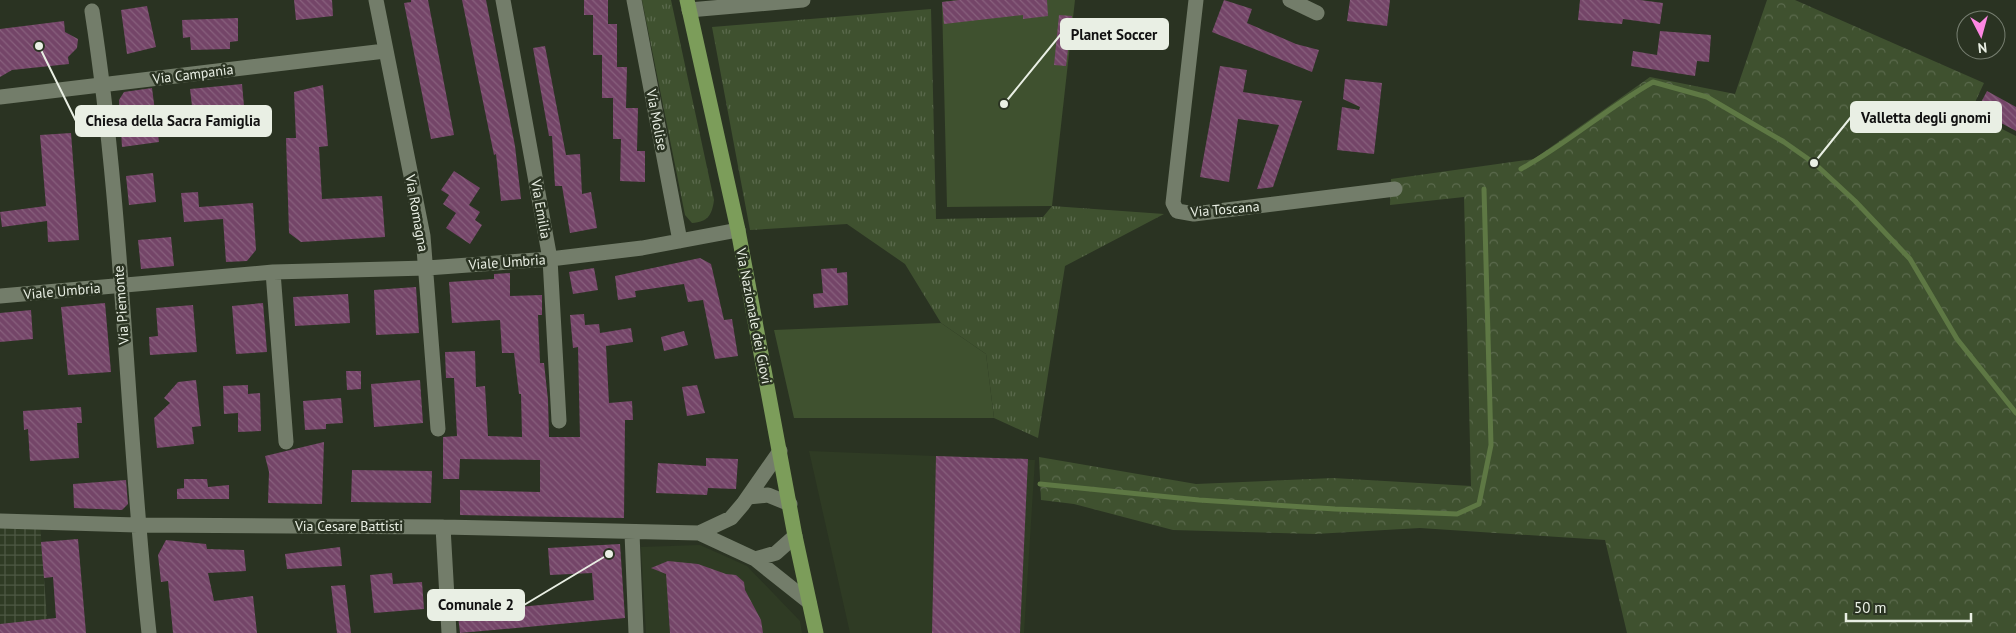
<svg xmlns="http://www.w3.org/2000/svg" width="2016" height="633" font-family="'PT Sans',sans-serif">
<defs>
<pattern id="industrial-grid" width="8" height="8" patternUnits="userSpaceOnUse" patternTransform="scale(1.25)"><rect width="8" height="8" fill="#2f3b24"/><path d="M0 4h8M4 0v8" fill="none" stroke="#4d5844"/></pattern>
<pattern id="grass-tufts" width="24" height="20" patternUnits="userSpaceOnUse" patternTransform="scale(1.25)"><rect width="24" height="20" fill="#3f512f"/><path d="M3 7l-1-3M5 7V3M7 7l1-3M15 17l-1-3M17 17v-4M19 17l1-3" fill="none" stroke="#5b6a4d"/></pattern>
<pattern id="forest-crowns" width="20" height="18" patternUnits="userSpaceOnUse" patternTransform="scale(1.25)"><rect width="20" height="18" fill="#3f512f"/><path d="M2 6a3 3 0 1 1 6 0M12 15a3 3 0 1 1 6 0" fill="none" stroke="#5b6a4d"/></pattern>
<pattern id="building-back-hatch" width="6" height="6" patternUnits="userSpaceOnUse" patternTransform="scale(1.25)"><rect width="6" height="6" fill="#744568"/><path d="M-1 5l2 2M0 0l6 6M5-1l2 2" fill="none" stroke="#88607d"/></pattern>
</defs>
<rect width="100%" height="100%" fill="#2a3322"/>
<path fill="#2f3b24" d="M809 451 1035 460 1024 633H850Z
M700 545 747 566 800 621 802 633H646L641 547Z"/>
<path fill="url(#industrial-grid)" d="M0 521 40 523 48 633H0Z"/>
<path fill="url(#grass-tufts)" d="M642 0H671L714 200C712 215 708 222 692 223L685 215Z
M931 9 936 219 1043 217 1052 206 1164 214 1065 266 1038 438 994 418 986 354 941 323 905 264 847 224 750 230 712 27Z"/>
<path fill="url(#forest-crowns)" d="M1767 0H1795L1984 83 1970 113 2016 136V633H1627L1605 540 1420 528 1315 534 1173 530 1074 504 1041 500 1039 457 1196 484 1333 478 1471 486 1464 197 1390 205 1391 179 1534 159 1650 77 1735 94Z"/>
<path fill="#3f512f" d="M958 0H1075L1052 206 947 207 942 2Z
M941 323 986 354 994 418H794L774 330Z"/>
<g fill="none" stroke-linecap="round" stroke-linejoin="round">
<path stroke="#5e7844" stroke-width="5" d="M1521 169C1567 144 1607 108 1653 82L1707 97 1784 142 1814 163 1855 201 1910 259 1957 339 2016 413
M1040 484 1199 500 1335 509 1457 514 1479 504 1491 445 1484 189"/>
</g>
<path fill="url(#building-back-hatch)" d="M294 0H332L333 16 296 20Z
M411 0H428L454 135 431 139 404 3 411 2Z
M462 0H486L515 146 521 199 501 201 496 154 494 155Z
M584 0H608V24H617V67H627L626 108H638L637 151H645V182L620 181 621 139H613V98H602V55H593V15H584Z
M959 0H1047L1048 16 1023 19V15L944 24 942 2Z
M1224 0 1252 9 1247 23 1296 44 1319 50 1312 72 1212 32Z
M1350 0H1390L1387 26 1347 21Z
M1580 0H1640L1663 3 1660 24 1623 19 1622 24 1578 20Z
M147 6 156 47 127 54 121 10Z
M1059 15 1072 16 1066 66 1054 65Z
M238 18V41L230 42V49L191 50 190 37 183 38 182 20Z
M64 21 65 32 78 39 77 48 68 57 69 64 12 70 0 77V29Z
M1660 31 1711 35 1709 62 1697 61 1695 76 1631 66 1633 51 1657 55Z
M545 46 566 155 580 154 582 194 591 192 597 228 570 233 562 186H555L552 136H549L533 48Z
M1220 66 1247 70 1243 92 1302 101 1273 187 1257 189 1279 125 1238 119 1229 182 1200 177Z
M1345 79 1382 83 1374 154 1337 150 1342 107 1359 110 1360 107 1343 99Z
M242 84 245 117 194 123 190 89Z
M323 85 328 146 319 147 322 199 382 196 385 237 301 242 289 233 286 138H296L294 92Z
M152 88 159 142 122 147 119 100 124 92Z
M1987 91 2016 107V131L1977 110Z
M71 133 79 240 48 242 47 221 2 227 0 212 46 206 40 135Z
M454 171 480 188 469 205 480 212 475 220 482 225 470 244 446 228 456 213 443 204 449 195 441 190Z
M153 173 156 202 129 205 126 176Z
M198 192 199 207 253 203 256 250 247 261 226 262 223 219 184 222 181 193Z
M171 237 174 266 141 269 138 240Z
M700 258 711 264 724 320 732 319 738 356 715 359 703 300 688 302 684 284 635 291 636 297 618 300 615 276Z
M594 268 598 290 573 294 569 272Z
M837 268V273L847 272 848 305 814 308 813 294 823 293 821 269Z
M510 273V296L542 295V315H538L540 363H544L548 400 549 437H580L578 347 573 348 570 315 584 314 585 325 599 324 600 333 631 328 633 342 606 346 609 403 632 401 633 420H625L624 518 460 515V490L540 492V460L460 459 459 479H443V437L457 436 454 378H446L445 352 475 351 476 387 485 386 488 436 522 437 521 394H519L514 353H502L500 320 452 323 449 282 494 279V274Z
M416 287 419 333 376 335 374 290Z
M348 294 350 323 295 326 293 297Z
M105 303 111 372 68 375 61 307Z
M263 303 267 352 236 354 232 306Z
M193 305 197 352 150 355 149 337 158 336 156 308Z
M31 310 33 339 0 342V313Z
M684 331 688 345 664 351 661 337Z
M346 371H361V389L347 390Z
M196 380 201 426 192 427 194 444 157 448 154 418 170 403 164 398 178 382Z
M420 380 423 423 374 427 371 384Z
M248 385V394L260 393 261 431 238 432V413L224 414 223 386Z
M697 385 705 413 687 416 682 387Z
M341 398 343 423 326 424V429L305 430 303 401Z
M81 407 82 423H77L79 458 30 461 28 429 24 430 23 411Z
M324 442 322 504 268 503 269 472 265 456Z
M936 456 1028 459 1020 633H932Z
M706 458 738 459 736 489 708 488 707 495 656 493 658 463 706 466Z
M352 470 432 471 431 503 351 502Z
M184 479H207L208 487 229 485V499H177V489L184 488Z
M126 480 128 504 122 510 74 508 73 484Z
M78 539 86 633H0V624L56 618 53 577 44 578 41 542Z
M166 540 206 544 207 549 244 550 246 571 208 573 214 601 253 596 257 633H173L168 581 161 582 158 555Z
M620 544 625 618 460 633 456 599 486 597 487 610 594 600 592 573 550 575 548 548Z
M340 547 342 566 287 569 285 554Z
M668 561 698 564 726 574 736 575 744 582 745 590 761 620 763 633H670L666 574 651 568Z
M392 573 393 584 422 582 424 609 374 613 370 575Z
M345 585 351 633H337L331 586Z"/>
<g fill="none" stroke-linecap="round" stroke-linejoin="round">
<path stroke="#737d6a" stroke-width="15" d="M376 0 423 236 438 429
M503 0 550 259 559 421
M634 0 680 241
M1196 0 1173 203 1177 211 1194 214 1395 189
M1290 0 1317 13
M689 10 803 0
M92 11C124 216 126 426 149 633
M0 97 385 51
M273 272 286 442
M0 296 273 272 427 268 550 259 642 248 738 230
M748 497 768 495 790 504
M0 521 137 525 443 527 699 533 755 559 809 602
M443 527 449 633
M632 533 636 633
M699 533 731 518 743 504 780 451
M755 559 776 553 795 536"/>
<path stroke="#7c9d5a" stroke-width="15" d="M687 0 738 230 795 536 816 633"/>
</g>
<g text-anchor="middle" stroke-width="5" stroke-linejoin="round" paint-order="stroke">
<g font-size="14" fill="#e9efe4" stroke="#2a3322">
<text transform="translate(193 74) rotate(-7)" y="5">Via Campania</text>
<text transform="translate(657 120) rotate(79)" y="5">Via Molise</text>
<text transform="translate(541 209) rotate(80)" y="5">Via Emilia</text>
<text transform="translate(1225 209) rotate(-5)" y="5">Via Toscana</text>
<text transform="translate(417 213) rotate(80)" y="5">Via Romagna</text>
<text transform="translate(507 262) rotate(-4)" y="5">Viale Umbria</text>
<text transform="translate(62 291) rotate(-5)" y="5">Viale Umbria</text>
<text transform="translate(121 305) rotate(-94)" y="5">Via Piemonte</text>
<text transform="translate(754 316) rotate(79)" y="5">Via Nazionale dei Giovi</text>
<text x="349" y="531">Via Cesare Battisti</text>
</g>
</g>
<path fill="none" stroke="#e9efe4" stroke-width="2" d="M1004 104L1061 34M1814 163L1851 117M39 46L76 121M609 554L524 605"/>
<g fill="#e9efe4" stroke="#2a3322" stroke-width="2">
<circle cx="1004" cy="104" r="5"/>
<circle cx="1814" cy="163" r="5"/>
<circle cx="39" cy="46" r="5"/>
<circle cx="609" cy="554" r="5"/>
</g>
<g fill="#e9efe4" stroke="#e9efe4" stroke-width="2">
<rect x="1061" y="19" width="107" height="30" rx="5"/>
<rect x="1851" y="102" width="150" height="30" rx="5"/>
<rect x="76" y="106" width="195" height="30" rx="5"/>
<rect x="428" y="590" width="96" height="30" rx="5"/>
</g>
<g font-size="15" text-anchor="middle" font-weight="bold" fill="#111">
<text x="1114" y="40">Planet Soccer</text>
<text x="1926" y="123">Valletta degli gnomi</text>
<text x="173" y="126">Chiesa della Sacra Famiglia</text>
<text x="476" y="610">Comunale 2</text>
</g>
<g transform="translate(1981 35) rotate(174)"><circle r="24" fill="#2a3322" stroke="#767e70"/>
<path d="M0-4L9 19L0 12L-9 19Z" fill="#fd86e2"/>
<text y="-8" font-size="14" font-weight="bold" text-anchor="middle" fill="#e9efe4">N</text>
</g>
<path d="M1846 613v8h125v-8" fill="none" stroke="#e9efe4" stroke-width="2.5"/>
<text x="1854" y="613" font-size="15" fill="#e9efe4" stroke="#2a3322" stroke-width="4" paint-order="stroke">50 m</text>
</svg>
